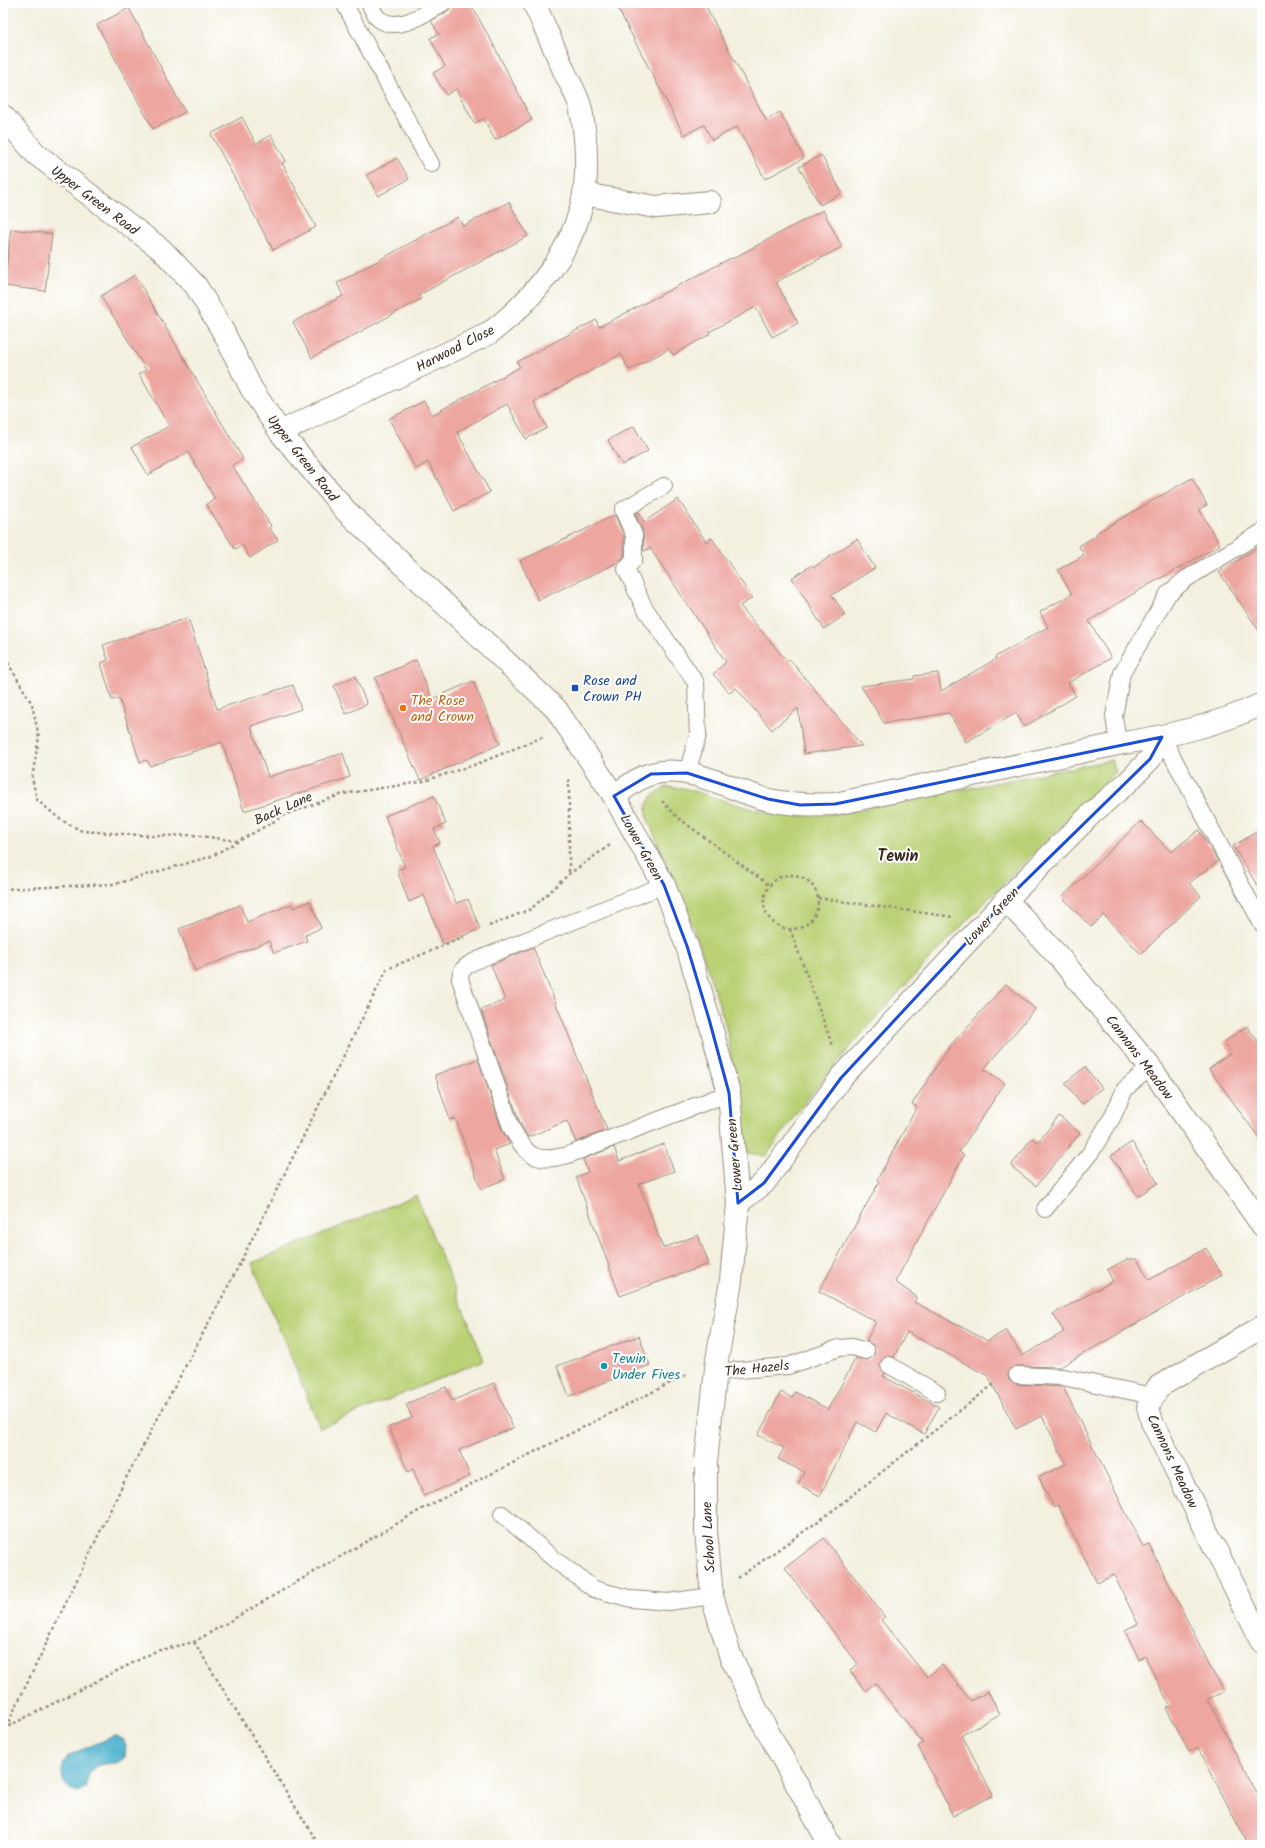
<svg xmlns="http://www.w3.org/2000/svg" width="1265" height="1848" viewBox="0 0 1265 1848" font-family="Kalam,sans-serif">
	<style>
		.green { fill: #bad175; stroke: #7a7e4a }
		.water { fill: #4eb2cd; stroke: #446e76 }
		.building { fill: #eda6a0 }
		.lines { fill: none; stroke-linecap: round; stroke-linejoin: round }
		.service-casing { stroke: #978d7e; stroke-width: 18 }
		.minor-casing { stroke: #978d7e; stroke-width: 24 }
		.path { stroke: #978d7e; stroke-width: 2.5; stroke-dasharray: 3 3; stroke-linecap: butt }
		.service { stroke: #fff; stroke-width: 16 }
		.minor { stroke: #fff; stroke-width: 22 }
		.marked { fill: none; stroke: #1d4ed8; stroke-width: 3; stroke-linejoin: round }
		.transit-dot { fill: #1a4fb4; stroke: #fff; stroke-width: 1.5 }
		.food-dot { fill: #e8710a; stroke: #fff; stroke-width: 1.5 }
		.culture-dot { fill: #0f9aa8; stroke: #fff; stroke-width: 1.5 }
		.labels { text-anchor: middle; stroke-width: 4; stroke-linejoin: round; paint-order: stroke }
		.street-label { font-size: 14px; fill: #3b2a1e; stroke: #fff }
		.transit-label { font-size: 14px; fill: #164399; stroke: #fff; text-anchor: start }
		.food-label { font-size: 14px; fill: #c56008; stroke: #fff; text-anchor: start }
		.culture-label { font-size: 14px; fill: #0d838f; stroke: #fff; text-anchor: start }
		.quarter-label { font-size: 16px; font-weight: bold; fill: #3b2a1e; stroke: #fff }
	</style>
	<rect width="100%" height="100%" fill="#fff"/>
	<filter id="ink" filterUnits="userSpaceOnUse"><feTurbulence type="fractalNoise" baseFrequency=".025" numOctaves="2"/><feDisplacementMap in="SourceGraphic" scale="8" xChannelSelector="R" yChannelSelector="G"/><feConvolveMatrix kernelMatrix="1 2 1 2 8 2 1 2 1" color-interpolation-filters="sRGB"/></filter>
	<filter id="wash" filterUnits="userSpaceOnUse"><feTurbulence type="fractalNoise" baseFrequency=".012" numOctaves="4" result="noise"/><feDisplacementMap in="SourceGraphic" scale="16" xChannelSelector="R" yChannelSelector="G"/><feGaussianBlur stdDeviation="0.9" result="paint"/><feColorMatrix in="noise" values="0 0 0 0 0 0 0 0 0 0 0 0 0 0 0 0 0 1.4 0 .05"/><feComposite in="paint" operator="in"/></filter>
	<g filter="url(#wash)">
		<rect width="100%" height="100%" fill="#f3f0df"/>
		<g class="green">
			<path d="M 1112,760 L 1116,772 C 1016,871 914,969 824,1078 C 803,1103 785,1130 766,1156 L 748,1153 L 726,1026 L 700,946 L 672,875 L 647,818 L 647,804 L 653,795 L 666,787 L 684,788 L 748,808 L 796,817 L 842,813 Z"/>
			<path d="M 416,1195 L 484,1360 L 320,1428 L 252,1263 Z"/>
		</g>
		<path class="water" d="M 114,1736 L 123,1739 L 126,1746 L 125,1757 L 119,1763 C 96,1764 90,1765 85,1788 L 78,1792 C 59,1788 58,1768 69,1755 Z"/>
		<g id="blocks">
			<g class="building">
				<path d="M 452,3 L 470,3 L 492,42 L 532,120 L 495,140 L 484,119 L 474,123 L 456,89 L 446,95 L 433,73 L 445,66 L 430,38 L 439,34 L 431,21 L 448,11 Z"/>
				<path d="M 615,3 L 704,3 L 766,120 L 780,112 L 804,158 L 765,179 L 737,127 L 712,140 L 704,125 L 684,135 Z"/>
				<path d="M 129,8 L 185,112 L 153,129 L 97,25 Z"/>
				<path d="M 242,117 L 256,144 L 271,135 L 286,161 L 282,163 L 316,227 L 273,250 L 211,134 Z"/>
				<path d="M 821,155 L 842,193 L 820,205 L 799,167 Z"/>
				<path d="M 397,158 L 409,179 L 378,196 L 367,175 Z"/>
				<path d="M 509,202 L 528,236 L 419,295 L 421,299 L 312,358 L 293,322 L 343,296 L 337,283 L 458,217 L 463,226 Z"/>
				<path d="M 823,210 L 842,247 L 776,282 L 798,323 L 772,337 L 756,307 L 709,332 L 710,334 L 673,355 L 669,349 L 629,370 L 621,354 L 534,402 L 547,428 L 526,439 L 507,404 L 457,432 L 490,492 L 454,511 L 428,462 L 416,469 L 389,419 L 424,401 L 432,415 L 520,367 L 517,362 L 596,320 L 599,327 L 731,258 L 732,259 Z"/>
				<path d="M 11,229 L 52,234 L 45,291 L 4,286 Z"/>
				<path d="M 135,275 L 243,459 L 232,465 L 271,526 L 269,528 L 278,540 L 250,558 L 242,545 L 235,549 L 206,504 L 215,499 L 188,452 L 148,475 L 132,447 L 169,426 L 139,374 L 146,370 L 101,296 Z"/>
				<path d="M 634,426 L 648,451 L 622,465 L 608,440 Z"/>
				<path d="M 1192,478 L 1207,505 L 1199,509 L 1220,545 L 1136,592 L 1089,621 L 1111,658 L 1068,683 L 1076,696 L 1024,727 L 1016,713 L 966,742 L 949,713 L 884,723 L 861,686 L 914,679 L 914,676 L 938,673 L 941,691 L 996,659 L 995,657 L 1048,627 L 1040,612 L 1072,594 L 1058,570 L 1084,555 L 1079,546 L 1097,535 L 1096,533 Z"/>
				<path d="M 678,499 L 706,542 L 712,538 L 752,598 L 740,606 L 787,661 L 789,659 L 862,746 L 804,754 L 798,708 L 772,730 L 736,688 L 730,693 L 713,674 L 726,662 L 650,548 L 644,551 L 643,531 L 635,514 L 639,512 L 644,522 Z"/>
				<path d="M 615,515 L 624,537 L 624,556 L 619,562 L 538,600 L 520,561 Z"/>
				<path d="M 857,539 L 875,568 L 832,595 L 845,615 L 824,629 L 792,578 L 812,565 L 814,567 Z"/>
				<path d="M 1262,545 L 1262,635 L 1219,572 Z"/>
				<path d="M 188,618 L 217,709 L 293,685 L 301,709 L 251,726 L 268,777 L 343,753 L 350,777 L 244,811 L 222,742 L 150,766 L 147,760 L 140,762 L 119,698 L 112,700 L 101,663 L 108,660 L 103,645 Z"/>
				<path d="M 416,660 L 432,699 L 473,681 L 500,744 L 420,780 L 375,678 Z"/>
				<path d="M 355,676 L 367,704 L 346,714 L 334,686 Z"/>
				<path d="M 434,796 L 446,824 L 434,829 L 440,843 L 433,846 L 456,903 L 468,899 L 480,929 L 443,944 L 424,895 L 409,902 L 397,870 L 405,867 L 385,816 Z"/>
				<path d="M 1141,821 L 1171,852 L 1199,830 L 1218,861 L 1189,883 L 1201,896 L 1141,954 L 1104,915 L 1091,927 L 1062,897 Z"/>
				<path d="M 1262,829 L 1262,893 L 1233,846 Z"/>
				<path d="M 310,901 L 321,928 L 305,935 L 307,941 L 274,953 L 269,941 L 195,971 L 179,929 L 240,905 L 247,922 L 292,904 L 293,908 Z"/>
				<path d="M 533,947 L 607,1130 L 576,1142 L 567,1121 L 528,1137 L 520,1123 L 481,1010 L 505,1000 L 491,965 Z"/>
				<path d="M 1006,984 L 1035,1009 L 984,1069 L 1005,1083 L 959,1152 L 964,1155 L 895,1282 L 917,1297 L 914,1302 L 988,1341 L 1006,1330 L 1022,1356 L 1064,1332 L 1053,1314 L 1113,1281 L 1107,1270 L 1127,1259 L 1137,1259 L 1149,1280 L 1206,1248 L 1222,1275 L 1060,1367 L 1017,1366 L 1009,1370 L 1008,1375 L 1009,1380 L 1016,1384 L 1063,1387 L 1143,1547 L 1149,1544 L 1223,1692 L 1208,1699 L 1262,1805 L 1262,1845 L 1248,1845 L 1198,1747 L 1189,1752 L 1166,1708 L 1170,1706 L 1145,1656 L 1139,1659 L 1125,1631 L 1138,1624 L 1114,1575 L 1097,1583 L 1058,1505 L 1054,1507 L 1048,1496 L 1039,1477 L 1066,1464 L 1042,1416 L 1016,1429 L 988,1376 L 907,1332 L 894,1357 L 884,1357 L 880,1365 L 885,1373 L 883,1376 L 888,1379 L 939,1407 L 924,1434 L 886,1413 L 876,1432 L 857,1422 L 820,1496 L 798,1484 L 804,1472 L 778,1459 L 784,1448 L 758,1435 L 781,1392 L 792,1398 L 795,1392 L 828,1409 L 856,1358 L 868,1360 L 875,1354 L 873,1345 L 866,1341 L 876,1322 L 819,1291 L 879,1182 L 877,1180 L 917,1107 L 912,1104 L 950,1046 Z"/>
				<path d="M 1247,1026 L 1262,1048 L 1262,1142 L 1209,1069 L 1231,1053 L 1224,1042 Z"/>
				<path d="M 478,1059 L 502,1130 L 510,1144 L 494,1150 L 505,1179 L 481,1189 L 455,1118 L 450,1120 L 435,1075 Z"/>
				<path d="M 1085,1067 L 1102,1088 L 1082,1104 L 1065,1083 Z"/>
				<path d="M 1059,1116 L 1080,1133 L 1036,1186 L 1011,1166 L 1032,1138 L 1038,1142 Z"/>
				<path d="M 1132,1142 L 1158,1183 L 1138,1196 L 1111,1156 Z"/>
				<path d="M 664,1144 L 674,1171 L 639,1184 L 663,1248 L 698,1235 L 709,1264 L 620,1296 L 576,1177 L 588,1172 L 583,1159 L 614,1147 L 619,1161 Z"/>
				<path d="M 639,1336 L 650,1365 L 569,1396 L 557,1366 Z"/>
				<path d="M 494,1383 L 513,1428 L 459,1450 L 470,1476 L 424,1496 L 413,1469 L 408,1472 L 389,1427 L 412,1418 L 406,1404 L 446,1387 L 452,1401 Z"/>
				<path d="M 824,1538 L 885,1617 L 881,1620 L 927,1677 L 942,1665 L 971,1701 L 988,1692 L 1000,1714 L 962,1735 L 993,1795 L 953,1816 L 918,1746 L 923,1743 L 875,1683 L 865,1691 L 850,1671 L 858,1664 L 785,1568 Z"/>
			</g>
		</g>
	</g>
	<g filter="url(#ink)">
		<use href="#blocks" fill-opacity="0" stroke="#978d7e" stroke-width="1"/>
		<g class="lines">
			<g class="service-casing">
				<g id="service">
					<path d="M 344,3 L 431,164"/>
					<path d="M 369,3 C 372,8 375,16 379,19 C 399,34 426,12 443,3"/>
					<path d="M 664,486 L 623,510 L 634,535 L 634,559 L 626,569 L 644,607 L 696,683 L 698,735 L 687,773"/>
					<path d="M 1162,737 L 1262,924"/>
					<path d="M 1118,744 L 1114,716 L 1122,673 L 1168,594 L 1186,579 L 1262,532"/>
					<path d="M 664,885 L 489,955 C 477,961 460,964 460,979 L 511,1127 C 527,1156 534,1164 568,1155 L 729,1093"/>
					<path d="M 1045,1209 L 1091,1152 L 1113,1116 L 1125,1089 L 1150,1067"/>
					<path d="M 889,1365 L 937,1393"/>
					<path d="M 716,1372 L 788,1366 L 839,1348 L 852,1347 L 866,1351"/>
					<path d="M 1017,1375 L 1063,1377 L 1152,1396"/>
					<path d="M 502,1514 L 555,1560 L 594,1589 L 632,1599 L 668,1602 L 712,1596"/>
				</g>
			</g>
			<g class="minor-casing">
				<g id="minor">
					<path d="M 3,116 L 36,154 L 162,250 L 196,286 L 224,333 L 251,388 L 280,432 L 346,511 L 556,709 L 614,796 L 664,885 L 687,946 L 709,1019 L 729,1093 L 738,1203 L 731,1281 L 717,1360 L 706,1461 L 706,1531 L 712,1596 L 730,1655 L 761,1719 L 830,1845"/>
					<path d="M 584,194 L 656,207 L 710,202"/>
					<path d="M 280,432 L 488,334 C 532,302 575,249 584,194 C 588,169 586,130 580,106 C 577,95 570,83 565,73 C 555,49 544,26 534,3"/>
					<path d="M 614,796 C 626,788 637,778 651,774 C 691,763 731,791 769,800 C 791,805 812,805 835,804 L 1118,744 C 1168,736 1216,726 1262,704"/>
					<path d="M 1006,900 L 1059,957 L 1150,1067 L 1262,1225"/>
					<path d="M 738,1203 L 764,1183 L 841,1078 L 1006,900 L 1091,814 L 1128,782 L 1150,759 L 1162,737"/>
					<path d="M 1262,1327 L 1158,1387 L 1148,1407 L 1152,1422 L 1262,1642"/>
				</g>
			</g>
			<g class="path">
				<path d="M 3,659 L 8,663 L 32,704 L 39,737 L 32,778 L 37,800 L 61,820 L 82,831 L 154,836 L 193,835 L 237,841"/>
				<path d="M 569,779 L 569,874"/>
				<path d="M 662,801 L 677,817 L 770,886"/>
				<circle cx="791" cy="902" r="27"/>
				<path d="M 3,889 L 115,884 L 212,856 L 287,814 L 343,794 L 421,782 L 477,764 L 543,737"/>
				<path d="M 818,898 L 953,917"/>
				<path d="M 489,926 L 531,909 L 569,874 L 610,845"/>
				<path d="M 790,929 L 833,1047"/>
				<path d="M 738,1578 L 827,1515 L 994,1384"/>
				<path d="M 194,1642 L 319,1845"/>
				<path d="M 6,1727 L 126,1478 L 235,1273 L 387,969 L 464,937"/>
				<path d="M 3,1729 L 156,1651 L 194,1642 L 422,1509 L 688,1374"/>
			</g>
			<use href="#service" class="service"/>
			<use href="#minor" class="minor"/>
		</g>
	</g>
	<path class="marked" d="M 1162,737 L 1150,759 L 1006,900 L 841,1078 L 764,1183 L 738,1203 L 729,1093 L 709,1019 L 687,946 L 664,885 L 614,796 L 651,774 L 687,773 L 768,799 L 800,805 L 835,804 Z"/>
	<rect class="transit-dot" x="571" y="684" width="8" height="8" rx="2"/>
	<circle class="food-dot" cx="403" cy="708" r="4"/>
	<circle class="culture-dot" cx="604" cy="1366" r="4"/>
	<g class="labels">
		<g class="street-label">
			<text transform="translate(95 200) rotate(37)" y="5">Upper Green Road</text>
			<text transform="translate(455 348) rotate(-27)" y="5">Harwood Close</text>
			<text transform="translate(303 458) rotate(52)" y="5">Upper Green Road</text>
			<text transform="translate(283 808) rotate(-24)" y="5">Back Lane</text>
			<text transform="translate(642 847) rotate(61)" y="5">Lower Green</text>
			<text transform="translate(991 916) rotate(-47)" y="5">Lower Green</text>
			<text transform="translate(1140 1057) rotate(53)" y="5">Cannons Meadow</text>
			<text transform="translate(734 1155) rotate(-95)" y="5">Lower Green</text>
			<text transform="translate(757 1368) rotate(-6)" y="5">The Hazels</text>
			<text transform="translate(1173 1461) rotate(65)" y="5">Cannons Meadow</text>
			<text transform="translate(708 1537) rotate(-93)" y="5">School Lane</text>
		</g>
		<g class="transit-label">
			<text x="583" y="685">Rose and<tspan x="583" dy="16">Crown PH</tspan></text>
		</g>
		<g class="food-label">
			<text x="411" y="705">The Rose<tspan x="411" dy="16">and Crown</tspan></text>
		</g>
		<g class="culture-label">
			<text x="612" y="1363">Tewin<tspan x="612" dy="16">Under Fives</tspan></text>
		</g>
		<g class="quarter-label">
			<text x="898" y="861">Tewin</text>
		</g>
	</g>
	<rect width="1265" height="1848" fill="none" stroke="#fff" stroke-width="16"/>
</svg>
